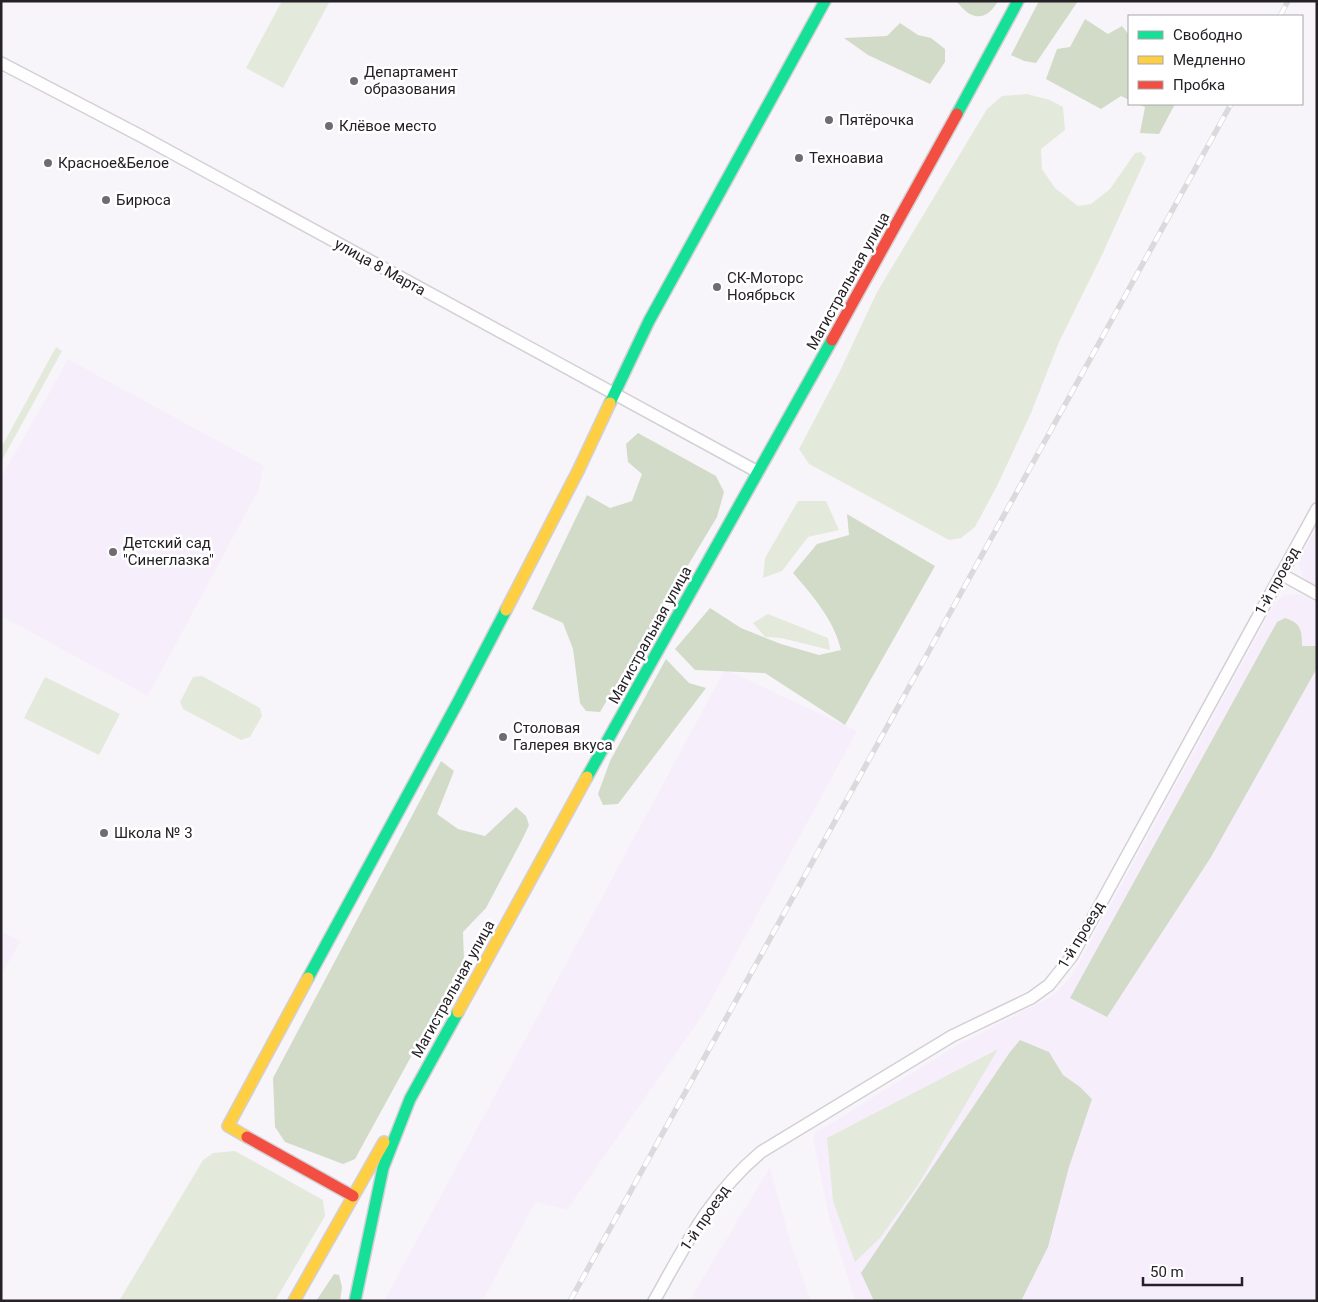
<svg xmlns="http://www.w3.org/2000/svg" width="1318" height="1302" viewBox="0 0 1318 1302" font-family="Roboto,sans-serif">
	<style>
		.built { fill: #f7eefc }
		.green { fill: #e3eadb }
		.forest { fill: #d2dbc7 }
		.lines { fill: none; stroke-linecap: round; stroke-linejoin: round }
		.street-casing { stroke: #d3d0d5; stroke-width: 14 }
		.fast-casing { stroke: #d3d0d5; stroke-width: 14 }
		.slow-casing { stroke: #d3d0d5; stroke-width: 14 }
		.jam-casing { stroke: #d3d0d5; stroke-width: 14 }
		.street { stroke: #fefefe; stroke-width: 11 }
		.fast { stroke: #16e098; stroke-width: 11 }
		.slow { stroke: #ffcf43; stroke-width: 11 }
		.jam { stroke: #f24e42; stroke-width: 11 }
		.rail-casing { stroke: #dad9db; stroke-width: 5.5 }
		.rail { stroke: #fff; stroke-width: 4; stroke-dasharray: 11; stroke-linecap: butt }
		.poi-dot { fill: #6f6b71; stroke: #fff; stroke-width: 2 }
		.labels { text-anchor: middle; stroke-width: 5; stroke-linejoin: round; paint-order: stroke }
		.poi-label { font-size: 15px; fill: #252127; stroke: #fff; text-anchor: start }
		.street-label { font-size: 15px; fill: #252127; stroke: #fff }
	</style>
	<rect width="100%" height="100%" fill="#f8f5fa"/>
	<g class="built">
		<path d="M 68,359 L 264,466 L 259,489 L 148,696 L 1,616 L 1,478 Z"/>
		<path d="M 1317,526 L 1317,587 L 1309,583 L 1303,576 L 1299,566 L 1301,556 Z"/>
		<path d="M 1296,594 L 1303,595 L 1317,602 L 1317,1301 L 855,1301 L 830,1221 L 813,1139 L 815,1133 L 959,1044 L 1052,996 L 1071,977 L 1275,603 L 1284,595 Z"/>
		<path d="M 725,669 L 857,731 L 704,1013 L 567,1210 L 535,1202 L 483,1301 L 384,1301 Z"/>
		<path d="M 1,931 L 21,941 L 1,975 Z"/>
		<path d="M 770,1167 L 790,1241 L 811,1301 L 689,1301 Z"/>
	</g>
	<g class="green">
		<path d="M 282,1 L 330,1 L 283,88 L 246,68 Z"/>
		<path d="M 1027,94 L 1050,100 L 1063,107 L 1065,130 L 1041,149 L 1042,169 L 1055,188 L 1078,206 L 1091,204 L 1110,189 L 1135,153 L 1141,152 L 1146,158 L 1101,257 L 1059,342 L 1031,413 L 997,486 L 975,527 L 961,538 L 949,540 L 809,464 L 799,449 L 840,371 L 877,292 L 987,109 L 1002,96 Z"/>
		<path d="M 56,347 L 62,351 L 1,462 L 1,448 Z"/>
		<path d="M 798,501 L 826,501 L 839,530 L 808,537 L 782,571 L 763,578 L 765,558 Z"/>
		<path d="M 768,614 L 828,638 L 830,650 L 781,638 L 765,637 L 753,623 Z"/>
		<path d="M 202,676 L 260,708 L 262,716 L 250,737 L 241,740 L 183,709 L 180,702 L 193,677 Z"/>
		<path d="M 45,677 L 120,714 L 99,755 L 24,718 Z"/>
		<path d="M 998,1049 L 918,1185 L 880,1238 L 855,1262 L 833,1201 L 827,1138 Z"/>
		<path d="M 235,1151 L 323,1200 L 325,1216 L 275,1301 L 119,1301 L 203,1160 L 213,1153 Z"/>
	</g>
	<g class="forest">
		<path d="M 956,1 L 998,1 C 993,10 984,20 972,15 C 966,13 960,5 956,1 Z"/>
		<path d="M 1039,1 L 1078,1 L 1036,63 L 1024,61 L 1011,55 Z"/>
		<path d="M 1085,19 L 1108,34 L 1122,26 L 1129,35 L 1129,100 L 1121,96 L 1101,109 L 1046,79 L 1057,49 L 1070,47 Z"/>
		<path d="M 900,23 L 918,35 L 931,38 L 945,49 L 945,62 L 930,84 L 868,55 L 844,38 L 887,36 Z"/>
		<path d="M 1137,104 L 1175,104 L 1159,134 L 1140,133 L 1145,107 Z"/>
		<path d="M 638,433 L 716,476 L 724,492 L 717,517 L 600,712 L 586,711 L 580,703 L 573,649 L 563,623 L 532,609 L 587,495 L 610,508 L 632,501 L 642,474 L 628,462 L 626,444 Z"/>
		<path d="M 847,514 L 935,566 L 845,725 L 765,673 L 695,670 L 675,649 L 710,608 L 741,628 L 781,644 L 819,655 L 841,650 C 834,620 813,596 793,573 L 817,544 L 849,535 Z"/>
		<path d="M 1285,618 C 1301,623 1302,630 1302,646 L 1317,646 L 1317,668 L 1211,857 L 1107,1017 L 1070,998 L 1277,622 Z"/>
		<path d="M 666,659 L 689,683 L 706,688 L 618,804 L 603,805 L 598,794 L 610,761 Z"/>
		<path d="M 441,761 L 454,771 L 437,814 L 458,829 L 485,836 L 516,807 L 526,816 L 529,825 L 523,838 L 486,908 L 463,932 L 464,960 L 355,1159 L 343,1164 L 285,1142 L 275,1127 L 273,1078 Z"/>
		<path d="M 1020,1040 L 1049,1052 L 1063,1075 L 1080,1087 L 1092,1099 L 1069,1167 L 1048,1247 L 1021,1301 L 874,1301 L 861,1273 L 1010,1052 Z"/>
		<path d="M 334,1274 L 339,1275 L 342,1287 L 340,1301 L 316,1301 Z"/>
	</g>
	<g class="lines">
		<g class="street-casing">
			<g id="street">
				<path d="M 1,63 L 141,136 L 758,472"/>
				<path d="M 1281,574 L 1317,594"/>
				<path d="M 654,1301 C 686,1244 710,1195 761,1152 L 952,1036 L 1031,998 L 1049,985 L 1072,956 L 1317,509"/>
			</g>
		</g>
		<g class="fast-casing">
			<g id="fast">
				<path d="M 957,114 L 1018,1"/>
				<path d="M 610,403 L 649,321 L 825,1"/>
				<path d="M 587,777 L 832,340"/>
				<path d="M 308,978 L 458,702 L 506,610"/>
				<path d="M 355,1301 L 383,1168 L 410,1099 L 458,1012"/>
			</g>
		</g>
		<g class="slow-casing">
			<g id="slow">
				<path d="M 506,610 L 578,471 L 610,403"/>
				<path d="M 458,1012 L 587,777"/>
				<path d="M 247,1137 L 228,1126 L 308,978"/>
				<path d="M 294,1301 L 384,1142"/>
			</g>
		</g>
		<g class="jam-casing">
			<g id="jam">
				<path d="M 832,340 L 957,114"/>
				<path d="M 247,1137 L 353,1196"/>
			</g>
		</g>
		<use href="#street" class="street"/>
		<use href="#fast" class="fast"/>
		<use href="#slow" class="slow"/>
		<use href="#jam" class="jam"/>
		<g class="rail-casing">
			<g id="rail">
				<path d="M 1280,16 L 1288,1"/>
				<path d="M 570,1301 L 1231,104"/>
			</g>
		</g>
		<use href="#rail" class="rail"/>
	</g>
	<g class="poi-dot">
		<circle cx="354" cy="81" r="5"/>
		<circle cx="829" cy="120" r="5"/>
		<circle cx="329" cy="126" r="5"/>
		<circle cx="799" cy="158" r="5"/>
		<circle cx="48" cy="163" r="5"/>
		<circle cx="106" cy="200" r="5"/>
		<circle cx="717" cy="287" r="5"/>
		<circle cx="113" cy="552" r="5"/>
		<circle cx="503" cy="737" r="5"/>
		<circle cx="104" cy="833" r="5"/>
	</g>
	<g class="labels">
		<g class="poi-label">
			<text x="364" y="77">Департамент<tspan x="364" dy="17">образования</tspan></text>
			<text x="839" y="125">Пятёрочка</text>
			<text x="339" y="131">Клёвое место</text>
			<text x="809" y="163">Техноавиа</text>
			<text x="58" y="168">Красное&amp;Белое</text>
			<text x="116" y="205">Бирюса</text>
			<text x="727" y="283">СК-Моторс<tspan x="727" dy="17">Ноябрьск</tspan></text>
			<text x="123" y="548">Детский сад<tspan x="123" dy="17">"Синеглазка"</tspan></text>
			<text x="513" y="733">Столовая<tspan x="513" dy="17">Галерея вкуса</tspan></text>
			<text x="114" y="838">Школа № 3</text>
		</g>
		<g class="street-label">
			<text transform="translate(380 267) rotate(29)" y="5">улица 8 Марта</text>
			<text transform="translate(848 281) rotate(-61)" y="5">Магистральная улица</text>
			<text transform="translate(1277 581) rotate(-61)" y="5">1-й проезд</text>
			<text transform="translate(650 635) rotate(-61)" y="5">Магистральная улица</text>
			<text transform="translate(1081 935) rotate(-59)" y="5">1-й проезд</text>
			<text transform="translate(453 989) rotate(-61)" y="5">Магистральная улица</text>
			<text transform="translate(705 1218) rotate(-56)" y="5">1-й проезд</text>
		</g>
	</g>
	<rect width="1318" height="1302" fill="none" stroke="#252127" stroke-width="5"/>
	<rect x="1128" y="15" width="175" height="90" fill="#ffffff" stroke="#a8a6a9"/>
	<rect x="1138" y="31" width="25" height="8" fill="#16e098" stroke="#a8a6a9"/>
	<text x="1173" y="40" font-size="15" fill="#252127">Свободно</text>
	<rect x="1138" y="56" width="25" height="8" fill="#ffcf43" stroke="#a8a6a9"/>
	<text x="1173" y="65" font-size="15" fill="#252127">Медленно</text>
	<rect x="1138" y="81" width="25" height="8" fill="#f24e42" stroke="#a8a6a9"/>
	<text x="1173" y="90" font-size="15" fill="#252127">Пробка</text>
	<path d="M1143 1277v8h99v-8" fill="none" stroke="#252127" stroke-width="2.5"/>
	<text x="1150" y="1277" font-size="15" fill="#252127" stroke="#ffffff" stroke-width="4" paint-order="stroke">50 m</text>
</svg>
